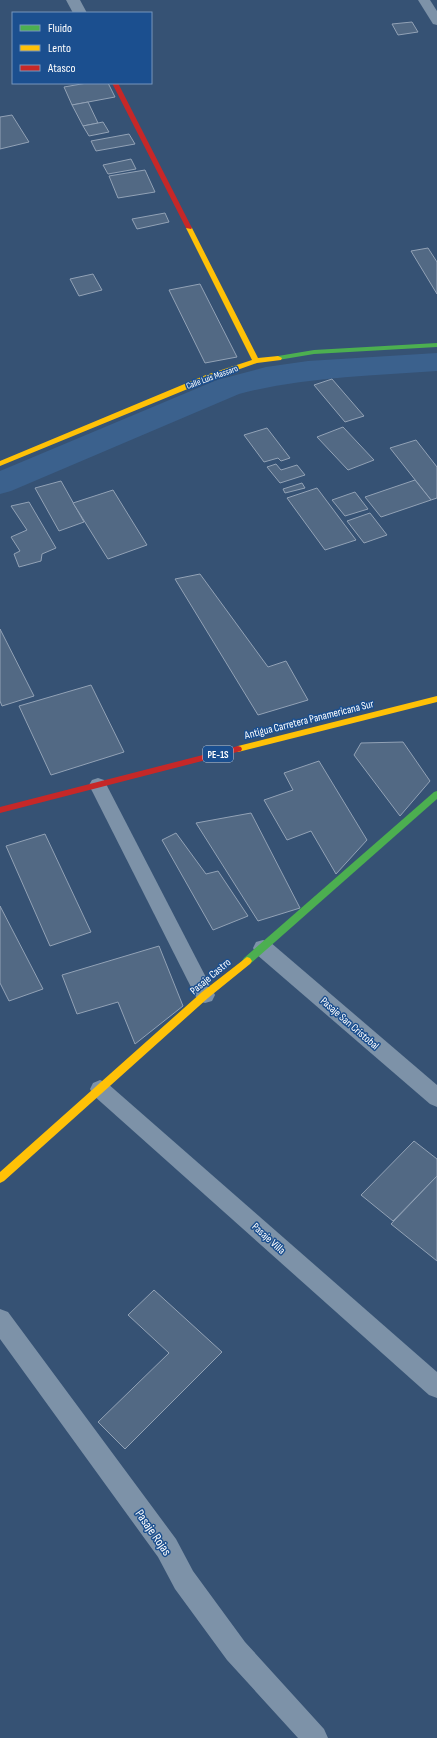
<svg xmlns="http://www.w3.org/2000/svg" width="437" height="1738" viewBox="0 0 437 1738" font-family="'Sofia Sans Condensed',sans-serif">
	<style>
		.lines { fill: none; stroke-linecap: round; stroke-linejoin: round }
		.canal { fill: #3b618d; fill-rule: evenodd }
		.building { fill: #526984; stroke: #92a2b6 }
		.lane { fill: #7d92a8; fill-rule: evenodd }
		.street { fill: #7d92a8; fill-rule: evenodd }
		.fast { fill: #4caf50; fill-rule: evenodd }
		.slow { fill: #ffc107; fill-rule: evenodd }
		.jam { fill: #c62828; fill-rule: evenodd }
		.labels { text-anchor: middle; stroke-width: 3; stroke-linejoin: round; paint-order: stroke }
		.far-street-label { font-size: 9px; fill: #fff; stroke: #1b4f8f }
		.shield { fill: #1b4f8f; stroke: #bbcadd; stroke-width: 1 }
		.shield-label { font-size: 10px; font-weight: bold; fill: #fff }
		.street-label { font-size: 11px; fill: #fff; stroke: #1b4f8f }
		.near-street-label { font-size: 13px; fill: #fff; stroke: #1b4f8f }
	</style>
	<rect width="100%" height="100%" fill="#365274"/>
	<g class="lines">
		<path class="canal" d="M 437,353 L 437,371 C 371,376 303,377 239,394 L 11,491 L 0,494 L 0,471 L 217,380 L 266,367 L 308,361 Z"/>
	</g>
	<g class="building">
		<path d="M 412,22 L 418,32 L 398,35 L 392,24 Z"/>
		<path d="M 87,83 L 108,83 L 115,97 L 72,105 L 64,87 Z"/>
		<path d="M 88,102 L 98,123 L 83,126 L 72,105 Z"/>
		<path d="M 12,115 L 29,142 L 0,149 L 0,117 Z"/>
		<path d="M 103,122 L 109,132 L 89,136 L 83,126 Z"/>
		<path d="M 129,134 L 135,144 L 96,151 L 91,141 Z"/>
		<path d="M 131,159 L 136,169 L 108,174 L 103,165 Z"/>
		<path d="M 145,170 L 155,192 L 118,198 L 109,176 Z"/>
		<path d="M 165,213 L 169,222 L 137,229 L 132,219 Z"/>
		<path d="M 428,248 L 437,262 L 437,294 L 411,251 Z"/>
		<path d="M 93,274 L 102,290 L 79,296 L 70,279 Z"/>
		<path d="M 200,284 L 237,357 L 205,363 L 169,290 Z"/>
		<path d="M 332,379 L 364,416 L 345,422 L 314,385 Z"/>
		<path d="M 343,427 L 374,460 L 348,470 L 317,437 Z"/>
		<path d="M 267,428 L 290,458 L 281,461 L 278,458 L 264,462 L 244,435 Z"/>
		<path d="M 416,440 L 437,467 L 437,498 L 431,500 L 390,448 Z"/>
		<path d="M 276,464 L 281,470 L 297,465 L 305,475 L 280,483 L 267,467 Z"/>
		<path d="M 415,480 L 431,500 L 381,517 L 365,497 Z"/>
		<path d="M 61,481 L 84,522 L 59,531 L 35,488 Z"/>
		<path d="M 302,483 L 305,488 L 285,493 L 283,489 Z"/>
		<path d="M 317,488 L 356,540 L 325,550 L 287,498 Z"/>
		<path d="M 113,490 L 147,545 L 108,559 L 73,503 Z"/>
		<path d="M 355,492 L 368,509 L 345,516 L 332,500 Z"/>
		<path d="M 29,502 L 56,548 L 42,554 L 41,561 L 19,567 L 14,554 L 20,551 L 11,537 L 27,530 L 11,506 Z"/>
		<path d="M 370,513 L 387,535 L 364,543 L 347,521 Z"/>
		<path d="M 200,574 L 268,667 L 286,661 L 308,700 L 258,715 L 175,579 Z"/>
		<path d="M 0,629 L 34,696 L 2,706 L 0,701 Z"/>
		<path d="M 91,685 L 124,752 L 51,775 L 19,706 Z"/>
		<path d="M 403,742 L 430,781 L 400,816 L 354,755 L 361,743 Z"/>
		<path d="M 319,761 L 367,840 L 336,874 L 311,831 L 287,840 L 264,800 L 293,790 L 284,773 Z"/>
		<path d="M 251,813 L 300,908 L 258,921 L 196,823 Z"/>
		<path d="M 176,833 L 206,874 L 218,871 L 248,916 L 213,930 L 162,840 Z"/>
		<path d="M 45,834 L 91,932 L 50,946 L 6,846 Z"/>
		<path d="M 0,906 L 43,989 L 9,1001 L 0,983 Z"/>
		<path d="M 159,946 L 183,1006 L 135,1044 L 118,1002 L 77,1014 L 62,975 Z"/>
		<path d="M 414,1141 L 437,1159 L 437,1176 L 393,1221 L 361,1195 Z"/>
		<path d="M 437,1176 L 437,1261 L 391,1224 Z"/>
		<path d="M 154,1290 L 222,1352 L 125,1449 L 98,1422 L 169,1353 L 128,1315 Z"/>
	</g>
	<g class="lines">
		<g class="lane">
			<path d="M 418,0 L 430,0 L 437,11 L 437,25 L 433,24 Z"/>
			<path d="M 98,778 L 104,780 L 212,989 L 215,995 L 212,1001 L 205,1003 L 198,1001 L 89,785 L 92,780 Z"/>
			<path d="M 263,940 L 270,942 L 437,1085 L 437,1107 L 430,1104 L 256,954 L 253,948 L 256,942 Z"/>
			<path d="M 100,1080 L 107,1083 L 437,1372 L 437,1398 L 429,1395 L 93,1095 L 90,1089 L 93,1083 Z"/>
			<path d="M 0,1309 L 8,1312 L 176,1539 L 193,1571 L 245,1642 L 324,1729 L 328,1738 L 298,1738 L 227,1660 L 175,1589 L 158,1557 L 0,1339 Z"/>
		</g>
		<path class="street" d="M 66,0 L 80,0 L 87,13 L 73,13 Z"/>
		<g class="fast">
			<path d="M 437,343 L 437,347 L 314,354 L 278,360 L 274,358 L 278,356 L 314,350 Z"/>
			<path d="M 437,791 L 437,799 L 250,964 L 247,965 L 244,964 L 242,961 L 244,958 L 434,792 Z"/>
		</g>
		<g class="slow">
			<path d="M 189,226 L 192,228 L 258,358 L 278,356 L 282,358 L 281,360 L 257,363 L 212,379 L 0,466 L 0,461 L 206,375 L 252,360 L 186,228 Z"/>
			<path d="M 437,696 L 437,702 L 238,752 L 234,749 L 238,746 Z"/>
			<path d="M 247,957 L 250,958 L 252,961 L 250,964 L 208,998 L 4,1181 L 0,1183 L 0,1172 L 202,992 Z"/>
		</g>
		<g class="jam">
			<path d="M 112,83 L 118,83 L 192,228 L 191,229 L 186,228 Z"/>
			<path d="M 238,746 L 241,747 L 242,749 L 241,751 L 0,813 L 0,807 Z"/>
		</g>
	</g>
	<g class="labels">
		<g class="far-street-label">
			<text transform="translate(212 377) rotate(-20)" y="3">Calle Luis Massaro</text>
		</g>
		<rect class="shield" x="203" y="746" width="30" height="16" rx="3"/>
		<g class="shield-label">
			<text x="218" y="758">PE-1S</text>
		</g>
		<g class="street-label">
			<text transform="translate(309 719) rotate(-14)" y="4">Antigua Carretera Panamericana Sur</text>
			<text transform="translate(210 976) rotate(-40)" y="4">Pasaje Castro</text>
			<text transform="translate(350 1023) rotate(41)" y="4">Pasaje San Cristobal</text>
			<text transform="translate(269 1238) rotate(42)" y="4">Pasaje Villa</text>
		</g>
		<g class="near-street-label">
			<text transform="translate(154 1532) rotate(55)" y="5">Pasaje Rojas</text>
		</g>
	</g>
	<rect x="12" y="12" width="140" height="72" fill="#1b4f8f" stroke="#7695bc"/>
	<rect x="20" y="25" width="20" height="6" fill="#4caf50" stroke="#7695bc"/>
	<text x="48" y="32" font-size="12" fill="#ffffff">Fluido</text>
	<rect x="20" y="45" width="20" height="6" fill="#ffc107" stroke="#7695bc"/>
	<text x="48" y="52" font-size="12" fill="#ffffff">Lento</text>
	<rect x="20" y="65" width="20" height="6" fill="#c62828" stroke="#7695bc"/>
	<text x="48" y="72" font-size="12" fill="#ffffff">Atasco</text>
</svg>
